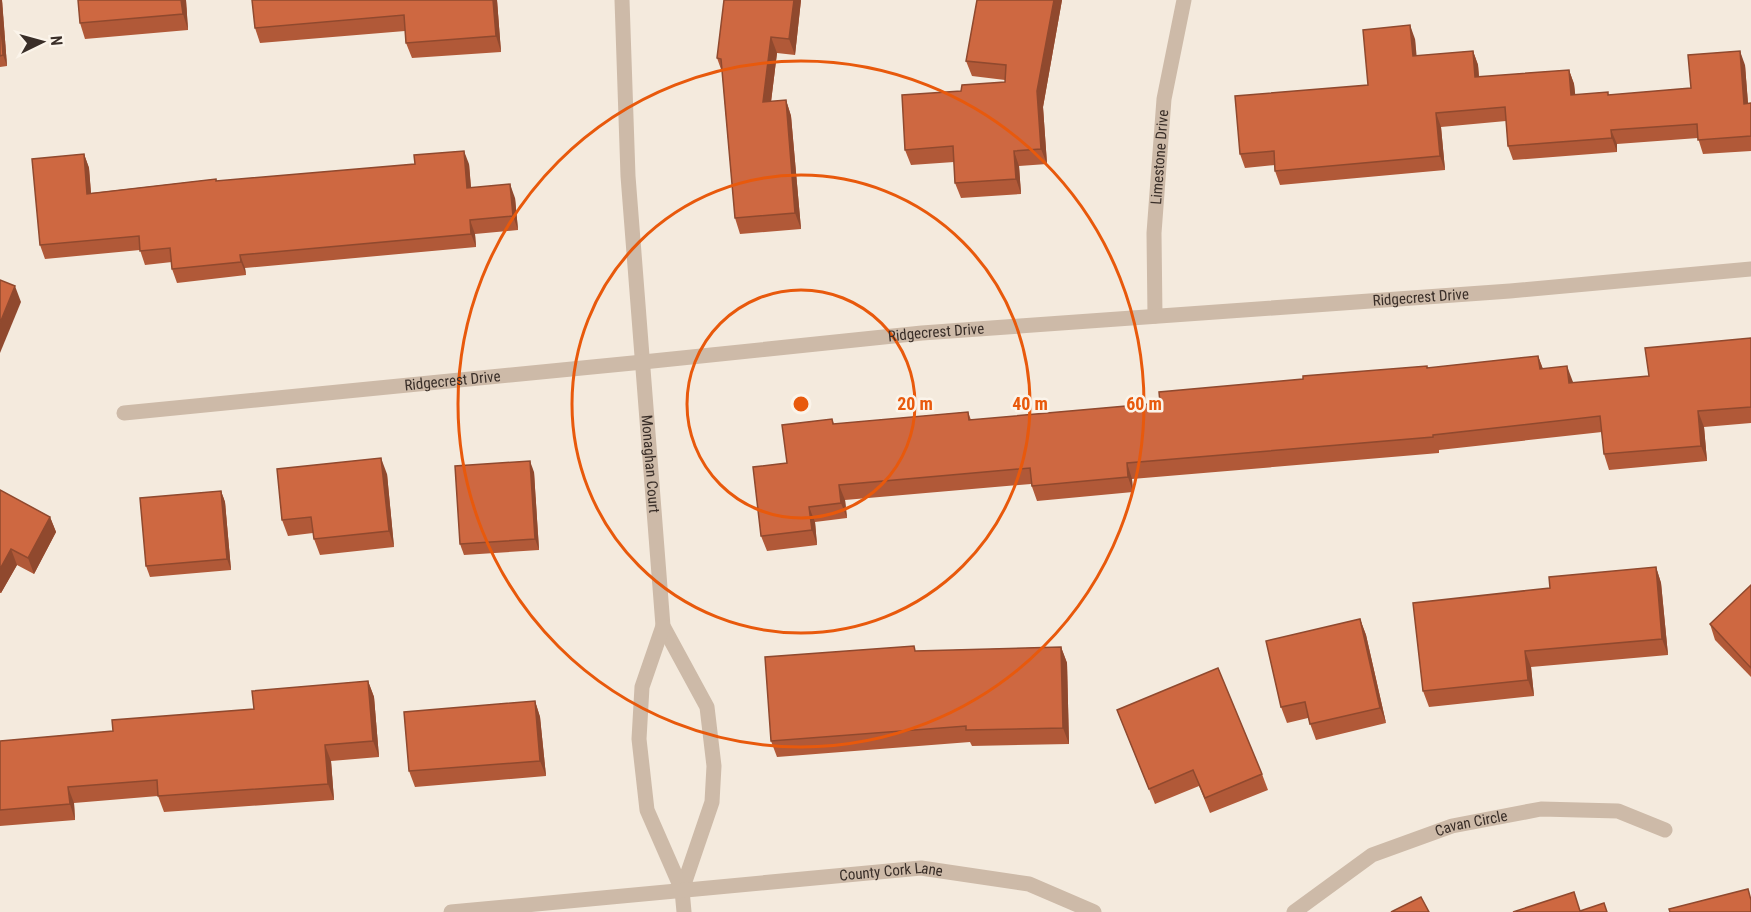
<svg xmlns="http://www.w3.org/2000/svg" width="1751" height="912" viewBox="0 0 1751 912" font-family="'Roboto Condensed',sans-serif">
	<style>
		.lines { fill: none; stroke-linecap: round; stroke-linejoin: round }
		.minor { stroke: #cdbaa8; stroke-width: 15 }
		.wall { fill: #b15938 }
		.shaded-wall { fill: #90492e }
		.building { fill: #ce6841; stroke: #90492e; stroke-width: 1.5 }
		.ring { fill: none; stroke: #e8590c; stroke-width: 3 }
		.labels { text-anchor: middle; stroke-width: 5; stroke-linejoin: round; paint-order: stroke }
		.street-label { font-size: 15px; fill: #392e28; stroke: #fbf4ea }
		.centre { fill: #e8590c; stroke: #fbf4ea; stroke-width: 3 }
		.ring-label { font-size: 18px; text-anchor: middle; font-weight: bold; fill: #e8590c; stroke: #fbf4ea; stroke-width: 5; stroke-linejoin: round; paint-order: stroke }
	</style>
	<rect width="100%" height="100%" fill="#f4eadd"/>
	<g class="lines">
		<g class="minor">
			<path id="s1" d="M 622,0 L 628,176 L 663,626 L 707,707 L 714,766 L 712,802 L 682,890 L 684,912"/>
			<path id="s2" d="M 1155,316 L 1154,233 L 1164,99 L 1184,0"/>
			<path id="s3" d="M 124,413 L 643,362 L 922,333 L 1510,291 L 1751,269"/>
			<path d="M 663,626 L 642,687 L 639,739 L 647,810 L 682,890"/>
			<path id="s4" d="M 451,912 L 921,868 L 1029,884 L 1094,912"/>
			<path id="s5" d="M 1294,912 L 1372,855 L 1452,826 L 1541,809 L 1618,811 L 1665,830"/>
		</g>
	</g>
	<g class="wall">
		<path d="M 0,0 L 2,0 L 7,66 L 0,67 Z"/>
		<path d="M 78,0 L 186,0 L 188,30 L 85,39 L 80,23 Z"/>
		<path d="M 497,0 L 501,52 L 412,58 L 406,43 L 405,31 L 260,43 L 255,28 Z"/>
		<path d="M 801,0 L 795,55 L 777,53 L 771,102 L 786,100 L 791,116 L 801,229 L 740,234 L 735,218 L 722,72 L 717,58 Z"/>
		<path d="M 977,0 L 1062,0 L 1043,107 L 1047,164 L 1019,166 L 1021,194 L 961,198 L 955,183 L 954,162 L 911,165 L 905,150 L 961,91 L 1005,82 L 1005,80 L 972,76 L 966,61 Z"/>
		<path d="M 1415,39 L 1416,56 L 1473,51 L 1478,65 L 1479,77 L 1569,70 L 1574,84 L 1575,95 L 1609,95 L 1691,88 L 1745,65 L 1748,103 L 1751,103 L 1751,151 L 1703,154 L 1698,138 L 1617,144 L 1617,152 L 1513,160 L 1508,146 L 1506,121 L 1441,127 L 1445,170 L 1280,185 L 1275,171 L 1275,165 L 1245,168 L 1240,154 L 1368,85 Z"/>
		<path d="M 84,154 L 89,168 L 91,193 L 216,179 L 217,181 L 469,164 L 471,187 L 515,198 L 518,230 L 475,234 L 476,247 L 245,268 L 246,275 L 177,283 L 172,269 L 172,262 L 145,265 L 140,250 L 45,259 L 40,245 Z"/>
		<path d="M 1751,338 L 1751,423 L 1704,427 L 1707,461 L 1609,470 L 1604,454 L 1602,432 L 1439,450 L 1439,453 L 1132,479 L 1133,492 L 1037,501 L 1031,484 L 845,500 L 847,518 L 815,522 L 817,545 L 767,551 L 761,536 L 832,419 L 834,424 L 968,412 L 971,420 L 1160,403 L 1303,379 L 1427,366 L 1428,368 L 1538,356 L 1543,369 L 1573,382 L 1573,383 L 1649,376 Z"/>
		<path d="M 534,472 L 539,550 L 464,555 L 460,544 Z"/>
		<path d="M 387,474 L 394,547 L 320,555 L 314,539 L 313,533 L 288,536 L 282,520 Z"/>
		<path d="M 0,490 L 50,517 L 56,532 L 34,574 L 17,565 L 1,593 L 0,593 Z"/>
		<path d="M 221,491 L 225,502 L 231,570 L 150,577 L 146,566 Z"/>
		<path d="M 1656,567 L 1661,583 L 1668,655 L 1531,667 L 1534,696 L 1429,707 L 1423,691 L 1550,588 Z"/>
		<path d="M 1751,585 L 1751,677 L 1715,640 L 1710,624 Z"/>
		<path d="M 1360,619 L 1366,635 L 1386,723 L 1316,740 L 1308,718 L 1287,723 L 1281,707 Z"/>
		<path d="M 1061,647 L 1067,663 L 1069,744 L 972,746 L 970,742 L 777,757 L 771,741 L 916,651 Z"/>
		<path d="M 368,681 L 374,697 L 379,757 L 331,761 L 334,800 L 164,812 L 158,796 L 74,803 L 75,820 L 0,826 L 0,741 L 113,731 L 254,709 Z"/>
		<path d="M 535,701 L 540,717 L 546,776 L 415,787 L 409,771 Z"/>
		<path d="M 1117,710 L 1262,774 L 1268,790 L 1210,813 L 1199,786 L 1155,804 Z"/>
	</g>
	<g class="shaded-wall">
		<path d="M 0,0 L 2,0 L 7,66 L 3,55 L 0,13 Z"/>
		<path d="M 181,0 L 186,0 L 188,30 L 183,14 Z"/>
		<path d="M 493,0 L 497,0 L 501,52 L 496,36 Z"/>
		<path d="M 794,0 L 801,0 L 795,55 L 789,39 Z"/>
		<path d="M 1054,0 L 1062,0 L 1043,107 L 1047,164 L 1041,149 L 1037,91 Z"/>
		<path d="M 1410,25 L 1415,39 L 1418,70 L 1413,56 Z"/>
		<path d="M 771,37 L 777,53 L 769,118 L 763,102 Z"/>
		<path d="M 1473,51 L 1478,65 L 1480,91 L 1475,77 Z"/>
		<path d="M 1740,51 L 1745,65 L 1749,117 L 1744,104 Z"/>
		<path d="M 1569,70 L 1574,84 L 1577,109 L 1571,95 Z"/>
		<path d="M 786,100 L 791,116 L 801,229 L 795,213 Z"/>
		<path d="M 1436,113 L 1441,127 L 1445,170 L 1440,156 Z"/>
		<path d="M 1611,130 L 1617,144 L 1617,152 L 1612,138 Z"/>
		<path d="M 464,151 L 469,164 L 472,201 L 467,188 Z"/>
		<path d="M 1014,151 L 1019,166 L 1021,194 L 1016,179 Z"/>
		<path d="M 84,154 L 89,168 L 92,207 L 87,194 Z"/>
		<path d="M 510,184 L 515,198 L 518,230 L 513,216 Z"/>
		<path d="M 470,220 L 475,234 L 476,247 L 471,234 Z"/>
		<path d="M 240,255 L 245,268 L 246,275 L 241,262 Z"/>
		<path d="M 15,286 L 21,302 L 0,353 L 0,323 Z"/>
		<path d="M 1538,356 L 1544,372 L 1540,369 Z"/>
		<path d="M 1567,366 L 1573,382 L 1575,399 L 1569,383 Z"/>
		<path d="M 1698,411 L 1704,427 L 1707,461 L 1701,446 Z"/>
		<path d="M 381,458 L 387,474 L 394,547 L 389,531 Z"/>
		<path d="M 530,461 L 534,472 L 539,550 L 535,539 Z"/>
		<path d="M 1127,463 L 1132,479 L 1133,492 L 1128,477 Z"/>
		<path d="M 839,485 L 845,500 L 847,518 L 841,503 Z"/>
		<path d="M 221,491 L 225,502 L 231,570 L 227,559 Z"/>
		<path d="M 809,507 L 815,522 L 817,545 L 812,530 Z"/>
		<path d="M 50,517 L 56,532 L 34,574 L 28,558 Z"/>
		<path d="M 11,549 L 17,565 L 1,593 L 0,590 L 0,569 Z"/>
		<path d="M 1656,567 L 1661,583 L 1668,655 L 1662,639 Z"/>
		<path d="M 1360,619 L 1366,635 L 1386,723 L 1380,708 Z"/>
		<path d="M 1061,647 L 1067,663 L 1069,744 L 1063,728 Z"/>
		<path d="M 1525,651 L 1531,667 L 1534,696 L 1528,680 Z"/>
		<path d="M 368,681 L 374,697 L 379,757 L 373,741 Z"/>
		<path d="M 535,701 L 540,717 L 546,776 L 540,761 Z"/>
		<path d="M 325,745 L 331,761 L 334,800 L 328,784 Z"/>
		<path d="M 68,787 L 74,803 L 75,820 L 70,804 Z"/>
	</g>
	<g class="building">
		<path d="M 78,0 L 181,0 L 183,14 L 80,23 Z"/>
		<path d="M 252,0 L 493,0 L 496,36 L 406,43 L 404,15 L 255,28 Z"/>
		<path d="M 724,0 L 794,0 L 789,39 L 771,37 L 763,102 L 786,100 L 795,213 L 735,218 L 721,59 L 717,58 Z"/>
		<path d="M 977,0 L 1054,0 L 1037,91 L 1041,149 L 1014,151 L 1016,179 L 955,183 L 953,146 L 905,150 L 902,95 L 961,91 L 962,85 L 1005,82 L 1006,65 L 966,61 Z"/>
		<path d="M 0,13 L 3,55 L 0,56 Z"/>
		<path d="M 1410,25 L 1413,56 L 1473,51 L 1475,77 L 1569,70 L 1571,95 L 1608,92 L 1608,95 L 1691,88 L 1688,55 L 1740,51 L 1744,104 L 1751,103 L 1751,136 L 1698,140 L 1697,124 L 1611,130 L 1612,138 L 1508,146 L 1505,107 L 1436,113 L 1440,156 L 1275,171 L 1274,151 L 1240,154 L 1235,96 L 1368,85 L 1363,30 Z"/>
		<path d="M 464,151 L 467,188 L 510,184 L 513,216 L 470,220 L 471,234 L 240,255 L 241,262 L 172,269 L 170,248 L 140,251 L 139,236 L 40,245 L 32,159 L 84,154 L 87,194 L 216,179 L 216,181 L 415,164 L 414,155 Z"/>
		<path d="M 0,280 L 15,286 L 0,323 Z"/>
		<path d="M 1751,338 L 1751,407 L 1698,411 L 1701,446 L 1604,454 L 1600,416 L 1433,435 L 1433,437 L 1127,463 L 1128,477 L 1032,486 L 1030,468 L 839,485 L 841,503 L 809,507 L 812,530 L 761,536 L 753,467 L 787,463 L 782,425 L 832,419 L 833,424 L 968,412 L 969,420 L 1160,403 L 1159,392 L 1303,379 L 1303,376 L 1427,366 L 1427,368 L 1538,356 L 1540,369 L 1567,366 L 1569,383 L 1649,376 L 1645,348 Z"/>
		<path d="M 381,458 L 389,531 L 314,539 L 311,517 L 282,520 L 277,469 Z"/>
		<path d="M 530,461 L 535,539 L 460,544 L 455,466 Z"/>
		<path d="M 0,490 L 50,517 L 28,558 L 11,549 L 0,569 Z"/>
		<path d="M 221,491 L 227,559 L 146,566 L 140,498 Z"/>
		<path d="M 1656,567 L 1662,639 L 1525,651 L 1528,680 L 1423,691 L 1413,603 L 1550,588 L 1549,577 Z"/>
		<path d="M 1751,585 L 1751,668 L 1710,624 Z"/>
		<path d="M 1360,619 L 1380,708 L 1310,724 L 1305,702 L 1281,707 L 1266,641 Z"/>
		<path d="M 914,646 L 915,651 L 1061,647 L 1063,728 L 966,730 L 966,726 L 771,741 L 765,657 Z"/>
		<path d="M 1218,668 L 1262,774 L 1205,798 L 1193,770 L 1149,789 L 1117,710 Z"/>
		<path d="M 368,681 L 373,741 L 325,745 L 328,784 L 158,796 L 157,780 L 68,787 L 70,804 L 0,810 L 0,741 L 113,731 L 112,720 L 254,709 L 252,691 Z"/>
		<path d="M 535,701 L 540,761 L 409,771 L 404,712 Z"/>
		<path d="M 1748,889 L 1751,900 L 1751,912 L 1670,912 L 1669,909 Z"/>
		<path d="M 1574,892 L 1580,911 L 1604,903 L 1607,912 L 1513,912 Z"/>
		<path d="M 1421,897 L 1429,912 L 1391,912 Z"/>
	</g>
	<g class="ring">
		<circle cx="801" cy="404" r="114"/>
		<circle cx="801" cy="404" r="229"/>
		<circle cx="801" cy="404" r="343"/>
	</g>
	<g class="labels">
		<g class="street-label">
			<text dy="5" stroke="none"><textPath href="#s2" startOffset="159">Limestone Drive</textPath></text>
			<text dy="5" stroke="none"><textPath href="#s3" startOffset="1302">Ridgecrest Drive</textPath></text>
			<text dy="5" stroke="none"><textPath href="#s3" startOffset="816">Ridgecrest Drive</textPath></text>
			<text dy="5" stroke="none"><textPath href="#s3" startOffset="330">Ridgecrest Drive</textPath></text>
			<text dy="5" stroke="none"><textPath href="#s1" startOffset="465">Monaghan Court</textPath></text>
			<text dy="5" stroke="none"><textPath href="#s5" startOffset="201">Cavan Circle</textPath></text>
			<text dy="5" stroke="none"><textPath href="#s4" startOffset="442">County Cork Lane</textPath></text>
		</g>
	</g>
	<circle cx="801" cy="404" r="9" class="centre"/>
	<g class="ring-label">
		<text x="915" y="410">20 m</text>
		<text x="1030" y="410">40 m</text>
		<text x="1144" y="410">60 m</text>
	</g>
	<g transform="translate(42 42) rotate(85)" stroke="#fbf4ea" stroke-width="4.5" paint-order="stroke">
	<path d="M0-4.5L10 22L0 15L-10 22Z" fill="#392e28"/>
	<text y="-9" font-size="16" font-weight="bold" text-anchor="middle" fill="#392e28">N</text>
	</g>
</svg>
